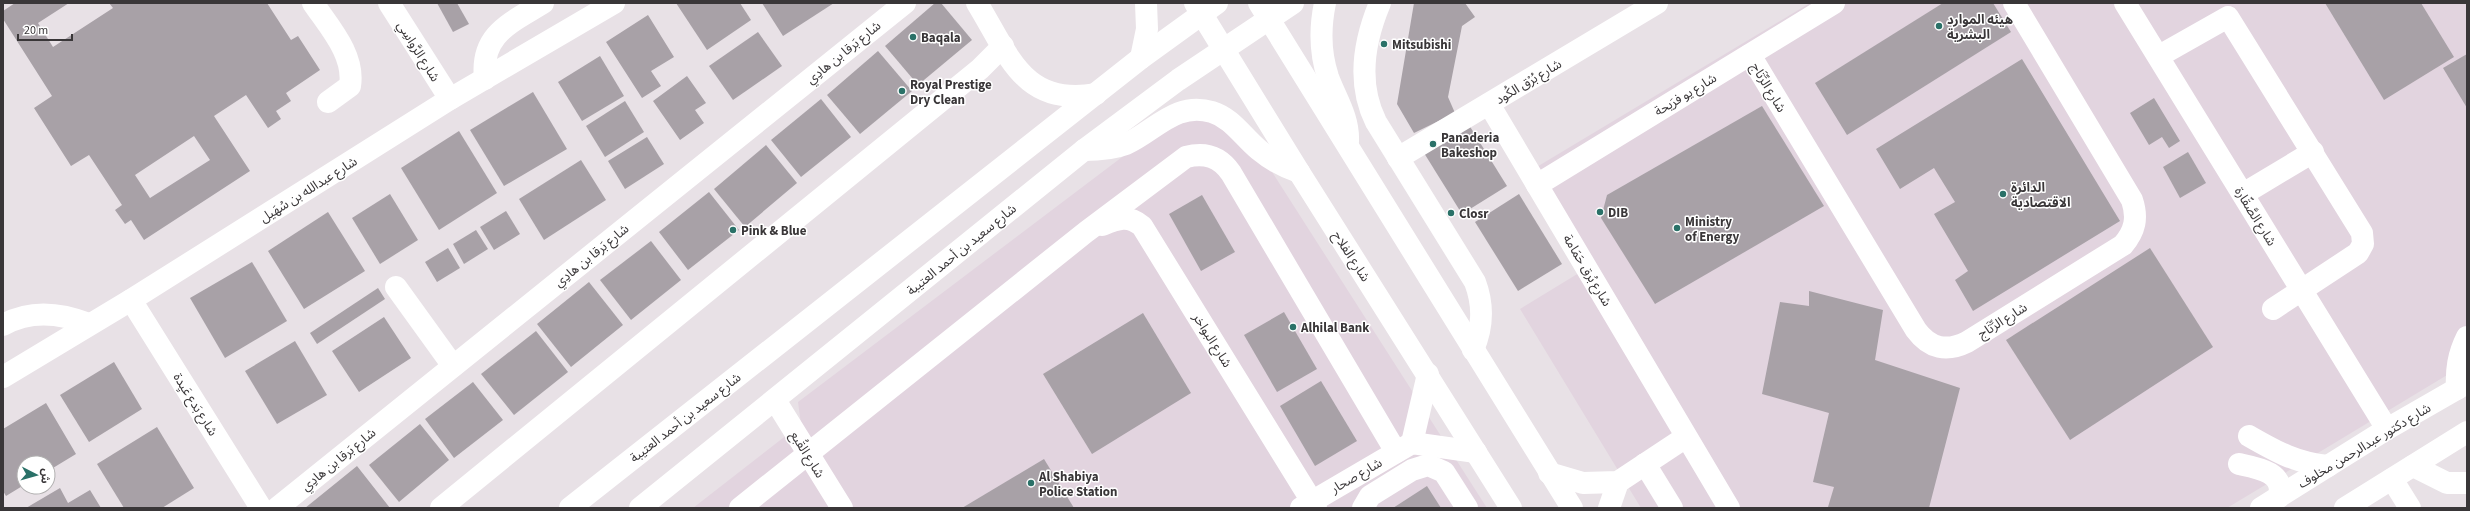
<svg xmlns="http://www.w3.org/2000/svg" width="2470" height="511" viewBox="0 0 2470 511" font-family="'Source Sans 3','Noto Sans Arabic',sans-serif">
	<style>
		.built { fill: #e2d4df }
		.building { fill: #a8a1a7; fill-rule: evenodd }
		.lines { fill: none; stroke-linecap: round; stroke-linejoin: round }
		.minor { stroke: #fff; stroke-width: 22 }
		.major { stroke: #fff; stroke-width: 22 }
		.poi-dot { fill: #2a7168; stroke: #fff; stroke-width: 1.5 }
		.labels { text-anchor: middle; stroke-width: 3; stroke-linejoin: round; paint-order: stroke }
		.poi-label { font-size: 13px; font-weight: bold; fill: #393638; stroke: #fff; text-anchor: start }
		.street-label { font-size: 13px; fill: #393638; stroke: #fff }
	</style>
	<rect width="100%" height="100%" fill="#e8e1e6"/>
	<g class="built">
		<path d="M 1810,3 L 2467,3 L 2467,363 L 2227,508 L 1641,508 L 1520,309 L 1592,265 L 1535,168 Z"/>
		<path d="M 1187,119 L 1212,122 L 1265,161 L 1487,508 L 693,508 L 801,424 L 798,402 L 1138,145 Z"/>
	</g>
	<g class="building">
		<path d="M 15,3 L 69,3 L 38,23 L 53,47 L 113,8 L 109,3 L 267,3 L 291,40 L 298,36 L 320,70 L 286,93 L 291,101 L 276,111 L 281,119 L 268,128 L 246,95 L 214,116 L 250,171 L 144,240 L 131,220 L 125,224 L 115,210 L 122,205 L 89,155 L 71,166 L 34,108 L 52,96 L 3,19 L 3,11 ZM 194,136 L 210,160 L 150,198 L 135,175 Z"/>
		<path d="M 437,3 L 457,3 L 469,24 L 453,32 Z"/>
		<path d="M 676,3 L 740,3 L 751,20 L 707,50 Z"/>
		<path d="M 762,3 L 834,3 L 783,36 Z"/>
		<path d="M 935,3 L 941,3 L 972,40 L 918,85 L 885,46 Z"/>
		<path d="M 1414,3 L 1465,3 L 1475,17 L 1462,26 L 1448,97 L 1455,113 L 1414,133 L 1397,104 Z"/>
		<path d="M 1943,3 L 1993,3 L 2011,32 L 1847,135 L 1815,83 Z"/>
		<path d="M 2325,3 L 2421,3 L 2454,57 L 2384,100 Z"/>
		<path d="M 648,15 L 674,57 L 651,71 L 661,86 L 642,98 L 606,42 Z"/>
		<path d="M 758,32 L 782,66 L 733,100 L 709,66 Z"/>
		<path d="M 878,51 L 912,91 L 860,134 L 827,95 Z"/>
		<path d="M 2467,54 L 2467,108 L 2443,68 Z"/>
		<path d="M 600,56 L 624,96 L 582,121 L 558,82 Z"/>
		<path d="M 2022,59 L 2120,221 L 1973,311 L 1955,280 L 1968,271 L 1934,214 L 1955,202 L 1934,168 L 1900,189 L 1876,149 Z"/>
		<path d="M 687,76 L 706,103 L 695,110 L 704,123 L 680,140 L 653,101 Z"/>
		<path d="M 533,92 L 567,149 L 504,186 L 470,130 Z"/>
		<path d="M 2154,98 L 2180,141 L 2169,148 L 2162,137 L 2149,145 L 2130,113 Z"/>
		<path d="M 821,99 L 851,137 L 801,177 L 771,140 Z"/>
		<path d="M 625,101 L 644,132 L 605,157 L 586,126 Z"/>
		<path d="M 1762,106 L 1824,206 L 1655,304 L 1601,218 L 1607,195 Z"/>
		<path d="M 1469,125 L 1507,186 L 1462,214 L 1424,153 Z"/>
		<path d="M 459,131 L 497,193 L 439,230 L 401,168 Z"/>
		<path d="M 647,137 L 664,164 L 625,189 L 608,161 Z"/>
		<path d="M 766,145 L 797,183 L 745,227 L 714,189 Z"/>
		<path d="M 2188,152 L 2206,183 L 2180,198 L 2163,167 Z"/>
		<path d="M 581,160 L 606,200 L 544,240 L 519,199 Z"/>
		<path d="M 709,192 L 739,230 L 688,270 L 659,232 Z"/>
		<path d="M 390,194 L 418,240 L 380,264 L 352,218 Z"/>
		<path d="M 1519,194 L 1562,264 L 1518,291 L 1475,222 Z"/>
		<path d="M 1202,195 L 1235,252 L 1201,271 L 1169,214 Z"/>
		<path d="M 506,211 L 520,234 L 494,250 L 480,227 Z"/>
		<path d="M 328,212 L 365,271 L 304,309 L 268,251 Z"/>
		<path d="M 476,230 L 488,249 L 464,264 L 453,244 Z"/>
		<path d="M 651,241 L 681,280 L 631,320 L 600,280 Z"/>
		<path d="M 448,248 L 460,268 L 437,282 L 425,262 Z"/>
		<path d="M 2150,248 L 2213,347 L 2070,440 L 2006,340 Z"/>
		<path d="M 252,262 L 287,321 L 225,358 L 190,298 Z"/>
		<path d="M 589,282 L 623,325 L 571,367 L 537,324 Z"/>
		<path d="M 378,288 L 385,299 L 317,344 L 310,333 Z"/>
		<path d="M 1809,291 L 1883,310 L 1875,360 L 1960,388 L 1929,508 L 1828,507 L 1834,487 L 1813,482 L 1829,413 L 1762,394 L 1780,302 L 1809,306 Z"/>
		<path d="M 1284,312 L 1317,369 L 1277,392 L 1244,335 Z"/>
		<path d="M 1143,313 L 1191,393 L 1092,454 L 1043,374 Z"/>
		<path d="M 384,317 L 411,358 L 359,392 L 332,351 Z"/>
		<path d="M 536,331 L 568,372 L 514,415 L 481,374 Z"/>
		<path d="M 295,341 L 327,395 L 277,424 L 245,371 Z"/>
		<path d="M 114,362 L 142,409 L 89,442 L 60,395 Z"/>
		<path d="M 1321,381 L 1357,441 L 1315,466 L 1280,406 Z"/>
		<path d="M 473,382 L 503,420 L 454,458 L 425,419 Z"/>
		<path d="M 46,403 L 76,454 L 48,471 L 48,463 L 24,463 L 24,485 L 6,496 L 3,491 L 3,429 Z"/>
		<path d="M 420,424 L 449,460 L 399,502 L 369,465 Z"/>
		<path d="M 157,427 L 194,488 L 162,508 L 124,508 L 97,464 Z"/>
		<path d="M 1044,459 L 1074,508 L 962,508 Z"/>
		<path d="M 357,466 L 390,508 L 305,508 L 315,500 Z"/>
		<path d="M 1427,486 L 1441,508 L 1393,508 Z"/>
		<path d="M 60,488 L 68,503 L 90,490 L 101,508 L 26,508 Z"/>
	</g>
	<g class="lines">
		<g class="minor">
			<path d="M 313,3 C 330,28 355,55 350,86 L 328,102"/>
			<path d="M 389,3 L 450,99"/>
			<path d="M 977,3 C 1009,55 1023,107 1096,94"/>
			<path d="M 1380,3 C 1364,41 1357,84 1376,122 L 1475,282 C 1484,306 1483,327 1473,350"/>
			<path d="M 2125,3 L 2387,429"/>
			<path d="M 1750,55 L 1916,330 C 1930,349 1947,352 1967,342 L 2123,245 C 2135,231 2138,218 2132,200 L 2014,3"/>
			<path d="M 2159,56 L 2228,17 L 2362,233 L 2363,244 L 2358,253 L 2273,309"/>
			<path d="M 485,79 C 480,34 511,23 543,3"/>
			<path d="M 1489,104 L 1729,508"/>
			<path d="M 1398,158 L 1657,3"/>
			<path d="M 1537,185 L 1834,3"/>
			<path d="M 2243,194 L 2313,152"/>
			<path d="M 1102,225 C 1117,219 1128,214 1142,226 L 1316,508"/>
			<path d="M 396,287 L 453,366"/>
			<path d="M 131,300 L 261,508"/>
			<path d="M 3,325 C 31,309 61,313 89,324"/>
			<path d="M 3,377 L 131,300 L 450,99 L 614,3"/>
			<path d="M 2457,389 C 2456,370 2458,355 2467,337"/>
			<path d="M 775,400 L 842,508"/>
			<path d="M 2249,436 C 2277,452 2296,463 2328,466"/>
			<path d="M 1412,443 L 1428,374"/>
			<path d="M 1645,464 L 1672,508"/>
			<path d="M 2239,464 C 2258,468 2285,472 2279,497"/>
			<path d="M 2413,466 L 2447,483 L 2467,483"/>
			<path d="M 1549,473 L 1583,483 L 1618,482 L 1686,437"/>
			<path d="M 2392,479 L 2410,508"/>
			<path d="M 277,508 L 905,3"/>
			<path d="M 441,508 L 980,69 L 1003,46"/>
			<path d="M 740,508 L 1086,232 L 1186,157 C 1205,152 1220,157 1231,173 L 1396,452"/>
			<path d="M 1301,508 L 1412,443 L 1476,452"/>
			<path d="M 1363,508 L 1370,496 L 1412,470 L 1428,465 L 1444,472 L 1467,508"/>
			<path d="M 1609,508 L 1618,482"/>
			<path d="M 2261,508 L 2387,429 L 2467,383"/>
			<path d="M 2345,508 L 2467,432"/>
		</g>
		<g class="major">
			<path d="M 1195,3 L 1299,172 L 1511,508"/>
			<path d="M 1259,3 L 1572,508"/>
			<path d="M 1325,3 C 1320,27 1320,53 1328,77 C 1336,99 1349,117 1348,141"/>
			<path d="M 1141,58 L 1147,29 L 1146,3"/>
			<path d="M 1084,150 C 1099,150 1113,149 1126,144 C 1155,131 1176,101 1212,112 C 1232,118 1243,137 1259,150 C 1271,160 1284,167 1299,172"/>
			<path d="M 570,508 L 1141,58 L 1217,3"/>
			<path d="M 640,508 L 1084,150 L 1178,80 L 1293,3"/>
		</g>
	</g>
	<g class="poi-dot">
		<circle cx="1939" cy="26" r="4"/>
		<circle cx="913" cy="37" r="4"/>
		<circle cx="1384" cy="44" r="4"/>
		<circle cx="902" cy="91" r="4"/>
		<circle cx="1433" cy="144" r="4"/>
		<circle cx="2003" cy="194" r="4"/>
		<circle cx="1600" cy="212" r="4"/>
		<circle cx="1451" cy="213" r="4"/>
		<circle cx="1677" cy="228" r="4"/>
		<circle cx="733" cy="230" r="4"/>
		<circle cx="1293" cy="327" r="4"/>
		<circle cx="1031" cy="483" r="4"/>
	</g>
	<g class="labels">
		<g class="poi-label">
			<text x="1947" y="24">هيئه الموارد<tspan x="1947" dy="15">البشرية</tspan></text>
			<text x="921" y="42">Baqala</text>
			<text x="1392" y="49">Mitsubishi</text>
			<text x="910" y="89">Royal Prestige<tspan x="910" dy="15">Dry Clean</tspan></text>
			<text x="1441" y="142">Panaderia<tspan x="1441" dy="15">Bakeshop</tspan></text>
			<text x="2011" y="192">الدائرة<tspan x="2011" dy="15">الاقتصادية</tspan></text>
			<text x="1608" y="217">DIB</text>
			<text x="1459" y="218">Closr</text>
			<text x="1685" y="226">Ministry<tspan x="1685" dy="15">of Energy</tspan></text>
			<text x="741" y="235">Pink &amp; Blue</text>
			<text x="1301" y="332">Alhilal Bank</text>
			<text x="1039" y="481">Al Shabiya<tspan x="1039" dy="15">Police Station</tspan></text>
		</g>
		<g class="street-label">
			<text transform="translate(419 51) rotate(58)" y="5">شارع الرَّواسِي</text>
			<text transform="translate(843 52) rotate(-39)" y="5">شارع بَرقا بن هادِي</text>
			<text transform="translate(1528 81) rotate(-31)" y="5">شارع بُرْق الكُود</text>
			<text transform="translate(1769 87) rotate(59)" y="5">شارع الرِّتَاج</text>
			<text transform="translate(1685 94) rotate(-31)" y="5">شارع يو فرَيحة</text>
			<text transform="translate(308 189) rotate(-32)" y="5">شارع عبدالله بن سُهَيل</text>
			<text transform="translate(2256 216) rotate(58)" y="5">شارع الصَّقّارة</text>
			<text transform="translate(961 249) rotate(-39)" y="5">شارع سعيد بن أحمد العتيبة</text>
			<text transform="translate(591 255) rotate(-39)" y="5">شارع بَرقا بن هادِي</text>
			<text transform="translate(1352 256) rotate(57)" y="5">شارع الفلاح</text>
			<text transform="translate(1588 270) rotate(59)" y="5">شارع بُرق حَمَامة</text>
			<text transform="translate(2002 320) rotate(-32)" y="5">شارع الرِّتَاج</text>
			<text transform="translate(1213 340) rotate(58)" y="5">شارع البواخر</text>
			<text transform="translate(196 404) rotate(58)" y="5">شارع بَدع عَيِدة</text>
			<text transform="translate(685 417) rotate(-38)" y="5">شارع سعيد بن أحمد العتيبة</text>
			<text transform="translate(2364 445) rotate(-31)" y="5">شارع دكتور عبدالرحمن مخلوف</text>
			<text transform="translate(808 454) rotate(58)" y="5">شارع القُبع</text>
			<text transform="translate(338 459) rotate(-39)" y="5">شارع بَرقا بن هادِي</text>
			<text transform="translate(1356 475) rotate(-30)" y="5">شارع صحار</text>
		</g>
	</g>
	<rect width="2470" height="511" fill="none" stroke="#393638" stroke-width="8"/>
	<g transform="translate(36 475) rotate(96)"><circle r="19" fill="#ffffff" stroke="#b0afaf"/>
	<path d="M0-3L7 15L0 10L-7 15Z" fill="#2a7168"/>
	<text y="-6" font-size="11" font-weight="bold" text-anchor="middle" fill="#393638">ش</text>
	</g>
	<path d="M18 34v6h54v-6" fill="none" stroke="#393638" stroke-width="2"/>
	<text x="24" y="34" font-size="12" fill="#393638" stroke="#ffffff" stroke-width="3" paint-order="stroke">20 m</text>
</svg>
